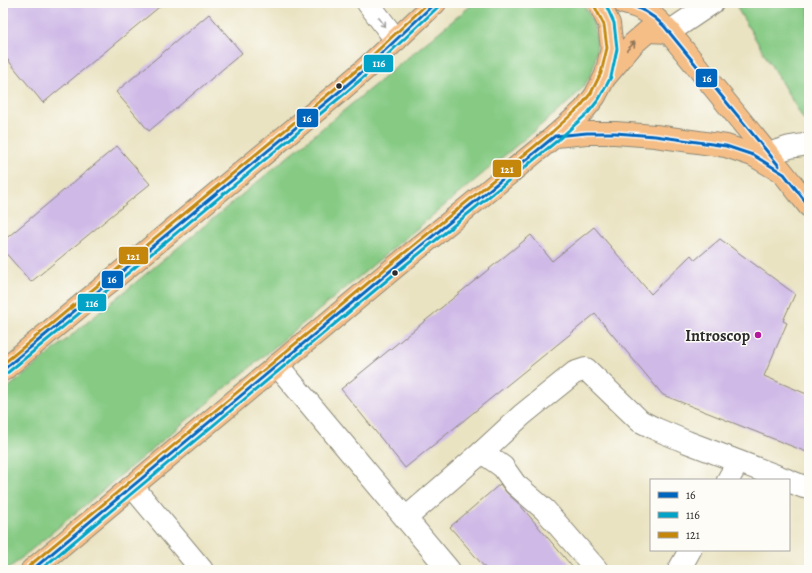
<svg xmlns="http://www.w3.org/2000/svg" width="812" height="573" viewBox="0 0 812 573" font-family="Alegreya,serif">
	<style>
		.green { fill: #86ca84; stroke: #587a58 }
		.building { fill: #cfb9e7 }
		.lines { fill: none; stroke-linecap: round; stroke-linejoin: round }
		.minor-casing { stroke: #8a8776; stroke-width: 24 }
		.major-casing { stroke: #8a8776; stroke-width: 24 }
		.minor { stroke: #fff; stroke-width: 22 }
		.major { stroke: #f6be87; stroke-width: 22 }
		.bus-1-casing { stroke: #fdfcf7; stroke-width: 6 }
		.bus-2-casing { stroke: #fdfcf7; stroke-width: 6 }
		.bus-3-casing { stroke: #fdfcf7; stroke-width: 6 }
		.bus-1 { stroke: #0065bd; stroke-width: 3 }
		.bus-2 { stroke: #02a3c6; stroke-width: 3 }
		.bus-3 { stroke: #c4870b; stroke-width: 3 }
		.oneway { stroke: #a0a0a0 }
		.oneway2 { stroke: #907459 }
		.bus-dot { fill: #2b2b2b; stroke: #fdfcf7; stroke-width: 1.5 }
		.poi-dot { fill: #b5179e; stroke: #fdfcf7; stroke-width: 1.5 }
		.labels { text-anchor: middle; stroke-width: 3; stroke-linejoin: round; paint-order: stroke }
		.poi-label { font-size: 16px; font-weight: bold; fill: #2b2b2b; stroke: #fdfcf7; text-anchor: end }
		.line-badge { stroke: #fdfcf7; stroke-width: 1.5 }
		.badge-label { font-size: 11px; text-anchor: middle; font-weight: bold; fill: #fff }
	</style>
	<rect width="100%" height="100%" fill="#fdfcf7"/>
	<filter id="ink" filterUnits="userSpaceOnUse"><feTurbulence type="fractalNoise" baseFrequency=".025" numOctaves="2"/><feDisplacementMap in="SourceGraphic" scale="8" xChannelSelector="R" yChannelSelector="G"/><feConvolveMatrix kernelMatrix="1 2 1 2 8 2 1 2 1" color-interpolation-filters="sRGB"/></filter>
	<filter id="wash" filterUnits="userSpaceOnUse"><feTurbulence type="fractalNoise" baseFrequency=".012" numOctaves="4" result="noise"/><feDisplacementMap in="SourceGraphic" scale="16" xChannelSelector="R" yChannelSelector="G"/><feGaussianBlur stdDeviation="0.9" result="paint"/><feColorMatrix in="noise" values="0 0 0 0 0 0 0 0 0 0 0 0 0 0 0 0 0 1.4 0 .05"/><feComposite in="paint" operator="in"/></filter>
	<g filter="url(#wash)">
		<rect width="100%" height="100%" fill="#eae3c2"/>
		<g class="green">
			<path d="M 474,3 L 582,3 C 597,23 600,45 593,69 C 591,73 589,79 586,83 C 580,92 572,99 564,106 L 7,570 L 3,570 L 3,392 Z"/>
			<path d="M 745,3 L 809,3 L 809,122 L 805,122 L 737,8 Z"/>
		</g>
		<g id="blocks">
			<g class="building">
				<path d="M 3,3 L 164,3 L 43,103 L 3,54 Z"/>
				<path d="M 209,14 L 242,53 L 149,131 L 116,92 Z"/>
				<path d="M 117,146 L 150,184 L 31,282 L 3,250 L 3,241 Z"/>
				<path d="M 594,227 L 651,294 L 691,255 L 695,260 L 720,239 L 795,294 L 783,321 L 787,323 L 764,376 L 809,395 L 809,453 L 663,395 L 595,314 L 405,468 L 341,389 L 531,235 L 552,261 Z"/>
				<path d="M 500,484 L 507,493 L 520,505 L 575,570 L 487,570 L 450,527 Z"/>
			</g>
		</g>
	</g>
	<g filter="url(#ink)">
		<use href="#blocks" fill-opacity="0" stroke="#8a8776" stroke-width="1"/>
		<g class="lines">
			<g class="minor-casing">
				<g id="minor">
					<path d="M 368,3 L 396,40"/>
					<path d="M 669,32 L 712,3"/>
					<path d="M 768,154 L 790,147 L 809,144"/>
					<path d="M 277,365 L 449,570"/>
					<path d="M 482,452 L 503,467 L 515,484 L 545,510 L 597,570"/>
					<path d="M 728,480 L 738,462"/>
					<path d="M 789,481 L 804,487"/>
					<path d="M 132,486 L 202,570"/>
					<path d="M 406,518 L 482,452 L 522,415 L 574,373 L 586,369 L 640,421 L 656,429 L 687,442 L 787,480"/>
					<path d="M 679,570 L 690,550"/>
				</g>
			</g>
			<g class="major-casing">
				<g id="major">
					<path d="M 624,3 C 646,8 654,16 669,32 L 784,174 L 809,206"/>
					<path d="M 607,75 L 633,44 L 648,31 L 669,32"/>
					<path d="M 555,136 L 587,133 L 615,133 L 655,136 L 698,142 L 726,146 L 753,155 L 775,168"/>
					<path d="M 3,370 L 340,91 L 363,71 L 435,3"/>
					<path d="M 32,570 L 389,272 L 555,136 L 584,110 L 595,96 L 606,75 L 612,48 L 609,24 L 599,3"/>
				</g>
			</g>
			<use href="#minor" class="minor"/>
			<use href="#major" class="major"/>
			<g class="bus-1-casing">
				<g id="bus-1">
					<path d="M 624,3 C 640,7 652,14 664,26 L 779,166"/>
					<path d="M 3,370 L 340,91 L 363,71 L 435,3"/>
					<path d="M 32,570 L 389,272 L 555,136 L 587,133 L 615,133 L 655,136 L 726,146 L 753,155 L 784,174 L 809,206"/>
				</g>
			</g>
			<g class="bus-2-casing">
				<g id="bus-2">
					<path d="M 6,374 L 343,95 L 366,75 L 438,7"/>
					<path d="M 40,570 L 392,276 L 558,140 L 588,113 L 599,99 L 611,77 L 617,49 L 614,23 L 605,3"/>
				</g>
			</g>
			<g class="bus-3-casing">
				<g id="bus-3">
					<path d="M 3,364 L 337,87 L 360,67 L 428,3"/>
					<path d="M 29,566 L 386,268 L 552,132 L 580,107 L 591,93 L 601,73 L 607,48 L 604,25 L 594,5"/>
				</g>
			</g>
			<use href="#bus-1" class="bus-1"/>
			<use href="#bus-2" class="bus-2"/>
			<use href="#bus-3" class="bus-3"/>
		</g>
		<defs><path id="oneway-shaft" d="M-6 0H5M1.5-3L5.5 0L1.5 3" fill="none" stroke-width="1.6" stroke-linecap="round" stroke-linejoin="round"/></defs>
		<use class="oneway" href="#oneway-shaft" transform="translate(382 22) rotate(53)"/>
		<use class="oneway2" href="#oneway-shaft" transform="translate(631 46) rotate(-46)"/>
	</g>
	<g class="bus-dot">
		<circle cx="339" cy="86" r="3.5"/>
		<circle cx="395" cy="273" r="3.5"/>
	</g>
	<circle class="poi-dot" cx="758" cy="335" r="4"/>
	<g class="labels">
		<g class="poi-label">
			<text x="750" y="341">Introscop</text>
		</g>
	</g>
	<g class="line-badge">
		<rect x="363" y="54" width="31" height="19" rx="4" fill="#02a3c6"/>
		<rect x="695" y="68" width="23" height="20" rx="4" fill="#0065bd"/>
		<rect x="296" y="108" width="23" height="20" rx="4" fill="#0065bd"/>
		<rect x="492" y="159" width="30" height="19" rx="4" fill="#c4870b"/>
		<rect x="118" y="246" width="31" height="19" rx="4" fill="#c4870b"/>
		<rect x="101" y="270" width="23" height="19" rx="4" fill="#0065bd"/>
		<rect x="77" y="293" width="30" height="19" rx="4" fill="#02a3c6"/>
	</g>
	<g class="badge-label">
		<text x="379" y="67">116</text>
		<text x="707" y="82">16</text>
		<text x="307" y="122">16</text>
		<text x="507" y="173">121</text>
		<text x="133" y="260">121</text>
		<text x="112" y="283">16</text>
		<text x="92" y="307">116</text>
	</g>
	<rect width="812" height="573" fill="none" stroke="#fdfcf7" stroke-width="16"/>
	<rect x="650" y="479" width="140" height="72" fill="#fdfcf7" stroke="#a9a8a5"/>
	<rect x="658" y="492" width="20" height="6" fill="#0065bd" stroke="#a9a8a5"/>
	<text x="686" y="499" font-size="12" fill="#2b2b2b">16</text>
	<rect x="658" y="512" width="20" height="6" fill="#02a3c6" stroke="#a9a8a5"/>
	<text x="686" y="519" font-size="12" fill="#2b2b2b">116</text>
	<rect x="658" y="532" width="20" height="6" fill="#c4870b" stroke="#a9a8a5"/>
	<text x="686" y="539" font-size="12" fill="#2b2b2b">121</text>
</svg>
